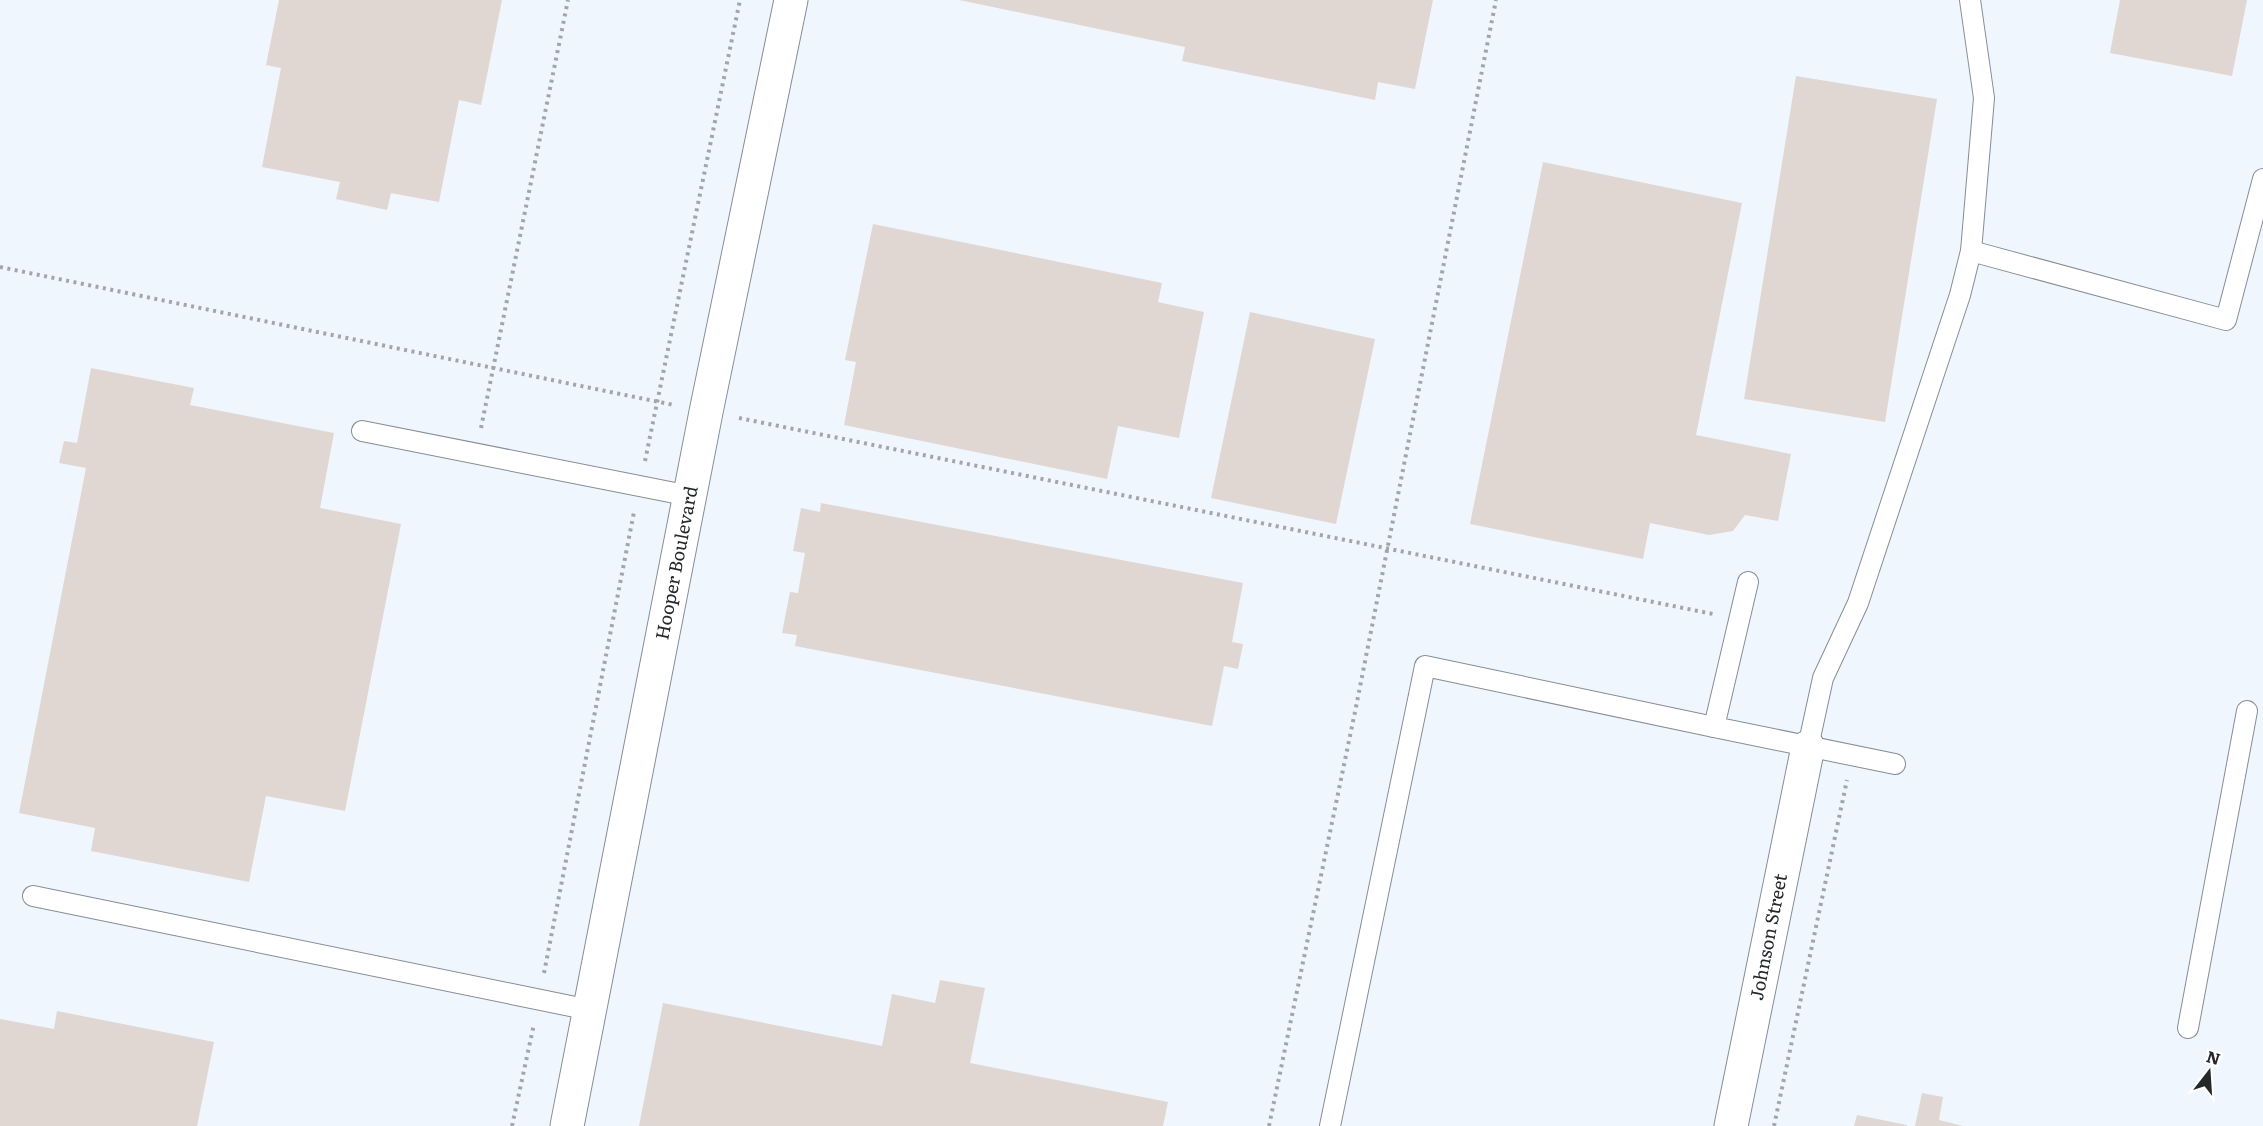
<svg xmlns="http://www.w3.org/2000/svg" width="2263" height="1126" viewBox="0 0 2263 1126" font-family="Literata,serif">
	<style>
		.building { fill: #e1d7d2 }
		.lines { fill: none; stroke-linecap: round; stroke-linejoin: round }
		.lane-casing { stroke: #878d94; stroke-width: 22 }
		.street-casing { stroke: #878d94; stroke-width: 35 }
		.path { stroke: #a1a6ac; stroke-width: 4; stroke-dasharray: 3 4.5; stroke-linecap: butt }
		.lane { stroke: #fff; stroke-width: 20 }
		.street { stroke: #fff; stroke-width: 33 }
		.labels { text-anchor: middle; stroke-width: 6; stroke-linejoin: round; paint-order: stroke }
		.street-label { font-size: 18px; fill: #25272a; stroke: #fff }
	</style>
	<rect width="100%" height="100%" fill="#eff6fe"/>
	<g class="building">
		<path d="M 279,0 L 502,0 L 481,105 L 459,100 L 439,202 L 391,193 L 387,210 L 336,199 L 340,182 L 262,167 L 281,68 L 266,65 Z"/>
		<path d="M 959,0 L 1433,0 L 1415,89 L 1378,82 L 1375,100 L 1182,61 L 1185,47 Z"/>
		<path d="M 2120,0 L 2247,0 L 2232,76 L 2110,53 Z"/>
		<path d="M 1796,76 L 1937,99 L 1885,422 L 1744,399 Z"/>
		<path d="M 1543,162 L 1742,203 L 1696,435 L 1791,454 L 1778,521 L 1745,515 L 1733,531 L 1709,535 L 1650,523 L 1643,559 L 1470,524 Z"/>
		<path d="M 873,224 L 1162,283 L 1158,302 L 1204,312 L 1179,438 L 1118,426 L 1107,479 L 844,425 L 856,362 L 845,360 Z"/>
		<path d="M 1250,312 L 1375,339 L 1336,524 L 1211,498 Z"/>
		<path d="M 91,368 L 194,388 L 190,405 L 334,433 L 320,508 L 401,524 L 345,811 L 266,796 L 249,882 L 91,851 L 95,828 L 19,813 L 86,468 L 59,463 L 64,441 L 77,443 Z"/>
		<path d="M 821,503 L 1243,583 L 1232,642 L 1243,644 L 1238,669 L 1224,666 L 1212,726 L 795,646 L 797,635 L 782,633 L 790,592 L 798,593 L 805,553 L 793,551 L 801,508 L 820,512 Z"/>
		<path d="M 940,980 L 985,988 L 970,1063 L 1168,1102 L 1163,1126 L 639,1126 L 663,1003 L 882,1046 L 892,994 L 935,1003 Z"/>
		<path d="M 57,1011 L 214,1042 L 197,1126 L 0,1126 L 0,1019 L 54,1029 Z"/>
		<path d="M 1922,1093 L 1943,1097 L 1939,1120 L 1963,1126 L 1915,1126 Z"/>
		<path d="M 1857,1115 L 1907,1125 L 1907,1126 L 1854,1126 Z"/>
	</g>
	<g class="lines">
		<g class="lane-casing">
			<g id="lane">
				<path d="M 1971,251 L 2226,320 L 2263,179"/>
				<path d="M 362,431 L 690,496"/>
				<path d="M 1748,582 L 1714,727 L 1895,764"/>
				<path d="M 1808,747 L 1823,678 L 1858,603 L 1960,295 L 1971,251 L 1984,98 L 1970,0"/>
				<path d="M 33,896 L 590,1010"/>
				<path d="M 2188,1028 L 2247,711"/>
				<path d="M 1330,1126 L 1425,666 L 1714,727"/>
			</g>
		</g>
		<g class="street-casing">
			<g id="street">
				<path d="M 567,1126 L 706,412 L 791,0"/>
				<path d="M 1731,1126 L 1808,747"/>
			</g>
		</g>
		<g class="path">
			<path d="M 0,267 L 674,405"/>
			<path d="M 739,418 L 1713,614"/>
			<path d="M 481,428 L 568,0"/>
			<path d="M 645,461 L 740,0"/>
			<path d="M 544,973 L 634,512"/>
			<path d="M 512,1126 L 534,1024"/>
			<path d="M 1269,1126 L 1356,707 L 1496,0"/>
			<path d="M 1774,1126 L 1847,780"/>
		</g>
		<use href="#lane" class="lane"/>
		<use href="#street" class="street"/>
	</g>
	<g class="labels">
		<g class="street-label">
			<text transform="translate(677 563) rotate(-79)" y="6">Hooper Boulevard</text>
			<text transform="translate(1769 937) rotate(-79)" y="6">Johnson Street</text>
		</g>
	</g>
	<g transform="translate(2209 1072) rotate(17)" stroke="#ffffff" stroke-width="4.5" paint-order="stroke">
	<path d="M0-4.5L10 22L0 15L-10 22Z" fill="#25272a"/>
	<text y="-9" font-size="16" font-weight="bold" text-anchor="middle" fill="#25272a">N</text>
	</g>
</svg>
